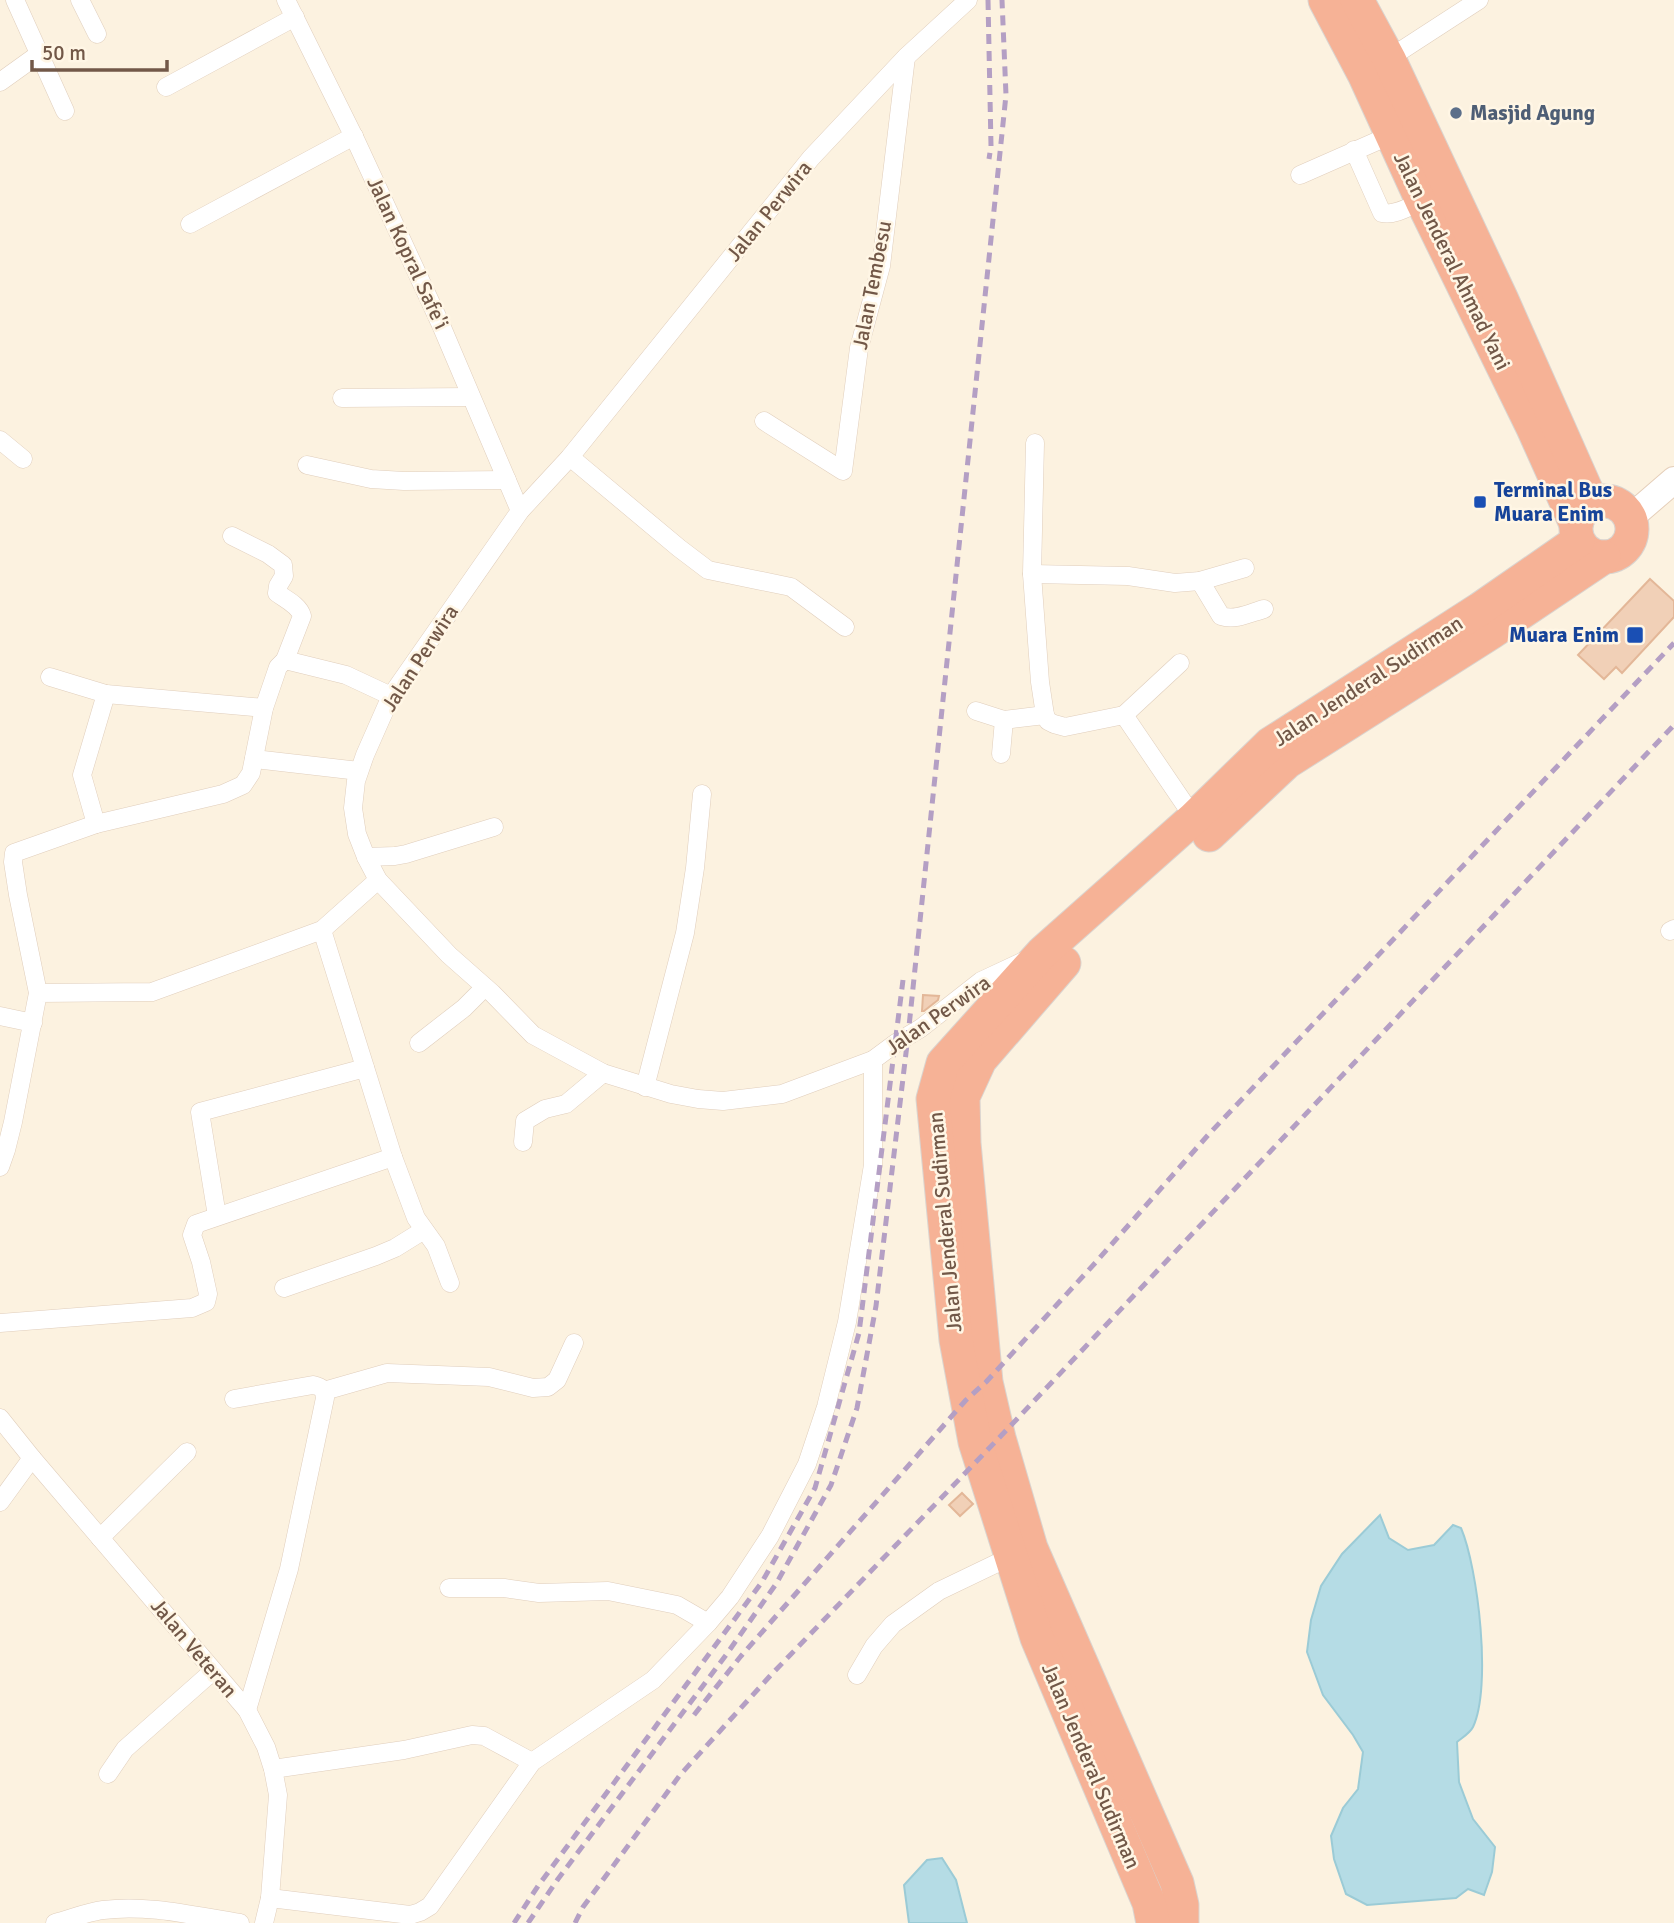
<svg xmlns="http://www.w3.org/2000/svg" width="1674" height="1923" viewBox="0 0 1674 1923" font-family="Signika,sans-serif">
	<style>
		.water { fill: #b5dce5; stroke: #9bcbd6; stroke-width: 2 }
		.building { fill: #f1d0b7; stroke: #e3b798; stroke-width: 2 }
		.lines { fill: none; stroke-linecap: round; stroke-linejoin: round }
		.street-casing { stroke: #e0cebc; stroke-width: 19 }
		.secondary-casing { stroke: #e5cfba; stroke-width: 28 }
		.highway-casing { stroke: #dad4cf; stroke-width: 35 }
		.street { stroke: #fff; stroke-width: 18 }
		.secondary { stroke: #fff; stroke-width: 26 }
		.highway { stroke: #f6b296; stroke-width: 33 }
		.rail { stroke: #b49fc4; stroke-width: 5; stroke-dasharray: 10 7; stroke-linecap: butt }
		.service-dot { fill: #5c6f8a; stroke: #fff6e5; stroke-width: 2.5 }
		.transit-dot { fill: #1a4fb4; stroke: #fff6e5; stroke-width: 2.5 }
		.labels { text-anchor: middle; stroke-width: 5; stroke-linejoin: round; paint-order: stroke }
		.service-label { font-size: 21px; font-weight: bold; fill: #4e5e75; stroke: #fff6e5; text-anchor: start }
		.street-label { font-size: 21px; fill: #725848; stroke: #fff6e5 }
		.transit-label { font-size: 21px; font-weight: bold; fill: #164399; stroke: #fff6e5; text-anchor: start }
	</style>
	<rect width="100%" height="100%" fill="#fcf2e0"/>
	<g class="water">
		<path d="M 1380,1515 L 1389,1538 L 1408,1550 L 1434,1545 L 1453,1525 L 1461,1528 C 1478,1568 1492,1687 1473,1727 C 1470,1733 1463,1737 1457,1742 L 1459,1782 L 1473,1819 L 1495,1847 L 1492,1872 L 1484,1895 L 1468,1889 L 1456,1898 L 1367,1905 L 1346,1894 L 1334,1859 L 1331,1836 L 1343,1808 L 1358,1789 L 1363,1752 L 1353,1735 L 1323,1695 L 1307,1652 L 1311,1620 L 1321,1586 L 1342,1554 Z"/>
		<path d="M 942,1858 L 956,1880 L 967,1923 L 909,1923 L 904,1885 L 927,1860 Z"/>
	</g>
	<g class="building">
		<path d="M 1650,579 L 1674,601 L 1674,617 L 1622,673 L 1616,667 L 1604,679 L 1578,655 Z"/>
		<path d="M 923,995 L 939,996 L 938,1000 L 924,1011 L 922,1011 Z"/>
		<path d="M 962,1493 L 973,1504 L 960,1516 L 949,1505 Z"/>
	</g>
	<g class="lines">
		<g class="street-casing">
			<g id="street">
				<path d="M 15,0 L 65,111"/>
				<path d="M 80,0 L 97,34"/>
				<path d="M 286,0 L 356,141 L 441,325 L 520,511"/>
				<path d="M 968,0 L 906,57 L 811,158 L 570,457 L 520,511 L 391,696 L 365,755 L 356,781 L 353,808 L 357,834 L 366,857 L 378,880 L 449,955 L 492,993 L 533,1035 L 603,1073 L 671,1094 L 698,1099 L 723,1101 L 782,1094 L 873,1060 L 896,1043 L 921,1028 L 981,981 L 1026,960"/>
				<path d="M 1385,61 L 1479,0"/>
				<path d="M 0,82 L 39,54"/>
				<path d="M 166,87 L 295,17"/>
				<path d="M 1354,150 L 1382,213 C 1395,216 1410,206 1422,201"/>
				<path d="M 1300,175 L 1391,135"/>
				<path d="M 190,224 L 354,136"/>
				<path d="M 342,398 L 471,397"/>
				<path d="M 764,421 L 843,471 L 859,348 L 881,266 L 906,57"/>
				<path d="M 0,440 L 23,459"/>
				<path d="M 1035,443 L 1032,574 L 1040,682 L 1045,715 L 1048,721 L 1054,724 L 1065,727 L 1124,715 L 1194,818"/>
				<path d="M 570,457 L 679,548 L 708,570 L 791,587 L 845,627"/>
				<path d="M 307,465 L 371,479 L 404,481 L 507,480"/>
				<path d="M 232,536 L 268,554 L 283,565 L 284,576 L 278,586 L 277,593 C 285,599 299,605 302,616 L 285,660"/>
				<path d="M 1032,574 L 1128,576 L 1175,583 L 1200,581 L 1245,568"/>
				<path d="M 1200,581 L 1221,616 C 1235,621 1250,613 1264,609"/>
				<path d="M 50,677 L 106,694 L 264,708"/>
				<path d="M 976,711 L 1004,720 L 1045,715"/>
				<path d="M 1124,715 L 1180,663"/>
				<path d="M 1001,754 L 1004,720"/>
				<path d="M 254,759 L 359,771"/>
				<path d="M 96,824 L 82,775 L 106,694"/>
				<path d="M 366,857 L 395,856 L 406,854 L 494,827"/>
				<path d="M 322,930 L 393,1157 L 416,1218 L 436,1246 L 450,1283"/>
				<path d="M 1670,931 L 1674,929"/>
				<path d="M 38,993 L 18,895 L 13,862 L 14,853 L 96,824 L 223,794 L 243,785 L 251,773 L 264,708 L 276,673 L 278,667 L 285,660 L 346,675 L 391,696"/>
				<path d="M 0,1016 L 33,1023"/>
				<path d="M 419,1043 L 464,1008 L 485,987"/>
				<path d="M 645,1087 L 685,933 L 695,868 L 702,794"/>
				<path d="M 523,1142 L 525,1121 L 545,1109 L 566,1104 L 603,1073"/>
				<path d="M 0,1167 L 6,1150 L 13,1122 L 38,993 L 152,992 L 322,930 L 378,880"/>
				<path d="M 217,1216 L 200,1112 L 365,1068"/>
				<path d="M 284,1288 L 376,1256 L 395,1248 L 424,1230"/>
				<path d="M 0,1323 L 192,1308 L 206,1302 L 208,1294 L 201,1262 L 192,1235 L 196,1224 L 393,1157"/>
				<path d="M 324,1391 L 387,1373 L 489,1377 L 533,1388 L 548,1387 L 557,1380 L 574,1343"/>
				<path d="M 234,1399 L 313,1385 C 322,1387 324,1389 325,1398 L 289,1569 L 247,1710"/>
				<path d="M 0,1418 L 32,1458 L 247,1710 L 266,1747 L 273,1769 L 278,1795 L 270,1898 L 264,1923"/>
				<path d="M 0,1502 L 32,1458"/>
				<path d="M 100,1538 L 187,1452"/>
				<path d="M 449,1588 L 504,1588 L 539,1593 L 608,1591 L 677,1605 L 708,1623"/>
				<path d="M 857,1675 L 874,1646 L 893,1624 L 939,1591 L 1018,1553"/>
				<path d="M 273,1769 L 404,1750 L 472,1735 L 484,1736 L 532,1762"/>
				<path d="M 108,1774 L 125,1749 L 213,1671"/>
				<path d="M 270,1898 L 410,1915 L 420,1912 L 430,1906 L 532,1762 L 653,1680 L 708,1623 L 730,1597 L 770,1536 L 807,1464 L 826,1407 L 847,1322 L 873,1165 L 873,1060"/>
				<path d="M 55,1923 C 71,1919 87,1912 103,1910 C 148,1904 195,1916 240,1923"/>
			</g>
		</g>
		<g class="secondary-casing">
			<path id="secondary" d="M 1630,518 L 1674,480"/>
		</g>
		<g class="highway-casing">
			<g id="highway">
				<path d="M 1325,0 L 1364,74 L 1422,201 L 1533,428 L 1576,524"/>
				<path d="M 1357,0 L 1389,59 L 1502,300 L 1592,503"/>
				<circle cx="1604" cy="529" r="28"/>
				<path d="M 1209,835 L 1287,762 L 1492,632 L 1604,557"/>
				<path d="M 1064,963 L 980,1060 L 963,1097 L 964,1143 L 986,1382 L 999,1438 L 1031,1548 L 1177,1883 L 1182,1905 L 1182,1923"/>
				<path d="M 1153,1923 L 1149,1903 L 1037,1638 L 975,1442 L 956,1340 L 933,1099 L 943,1063 L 1043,952 L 1194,818 L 1270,744 L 1480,609 L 1578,541"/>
			</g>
		</g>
		<use href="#street" class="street"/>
		<use href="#secondary" class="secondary"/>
		<use href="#highway" class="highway"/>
		<g class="rail">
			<path d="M 988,0 L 991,146 L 989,159"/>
			<path d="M 694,1715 L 741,1656 L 966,1400 L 986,1382 L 1096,1262 L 1209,1134 L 1674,643"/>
			<path d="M 514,1923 L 538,1886 L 762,1582 L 815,1488 L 859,1333 L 903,980"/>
			<path d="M 528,1923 L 558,1879 L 726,1655 L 776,1584 L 831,1485 L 857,1408 L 876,1306 L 908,1036 L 1006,95 L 1002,0"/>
			<path d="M 575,1923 L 583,1907 L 680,1775 L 770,1676 L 999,1438 L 1674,725"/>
		</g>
	</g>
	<circle class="service-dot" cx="1456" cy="113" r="7"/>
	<g class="transit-dot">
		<rect x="1473" y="495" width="14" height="14" rx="3.5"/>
		<rect x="1626" y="626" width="18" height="18" rx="3.5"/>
	</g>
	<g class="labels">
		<g class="service-label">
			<text x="1470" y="120">Masjid Agung</text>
		</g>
		<g class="street-label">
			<text transform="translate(769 211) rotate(-51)" y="7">Jalan Perwira</text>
			<text transform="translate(408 253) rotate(65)" y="7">Jalan Kopral Safe'i</text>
			<text transform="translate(1452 261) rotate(64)" y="7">Jalan Jenderal Ahmad Yani</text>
			<text transform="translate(872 285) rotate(-79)" y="7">Jalan Tembesu</text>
			<text transform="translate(420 658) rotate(-57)" y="7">Jalan Perwira</text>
			<text transform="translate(1368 681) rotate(-33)" y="7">Jalan Jenderal Sudirman</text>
			<text transform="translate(938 1015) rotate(-35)" y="7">Jalan Perwira</text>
			<text transform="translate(945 1222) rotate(-95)" y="7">Jalan Jenderal Sudirman</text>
			<text transform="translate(194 1648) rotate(50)" y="7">Jalan Veteran</text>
			<text transform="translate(1091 1766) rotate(67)" y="7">Jalan Jenderal Sudirman</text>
		</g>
		<g class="transit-label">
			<text x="1494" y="497">Terminal Bus<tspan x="1494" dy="24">Muara Enim</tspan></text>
			<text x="1619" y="642" text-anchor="end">Muara Enim</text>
		</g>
	</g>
	<path d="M32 60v10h135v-10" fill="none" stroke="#725848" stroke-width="3.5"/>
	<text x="42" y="60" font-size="21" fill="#725848" stroke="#fff6e5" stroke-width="5" paint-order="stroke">50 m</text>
</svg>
